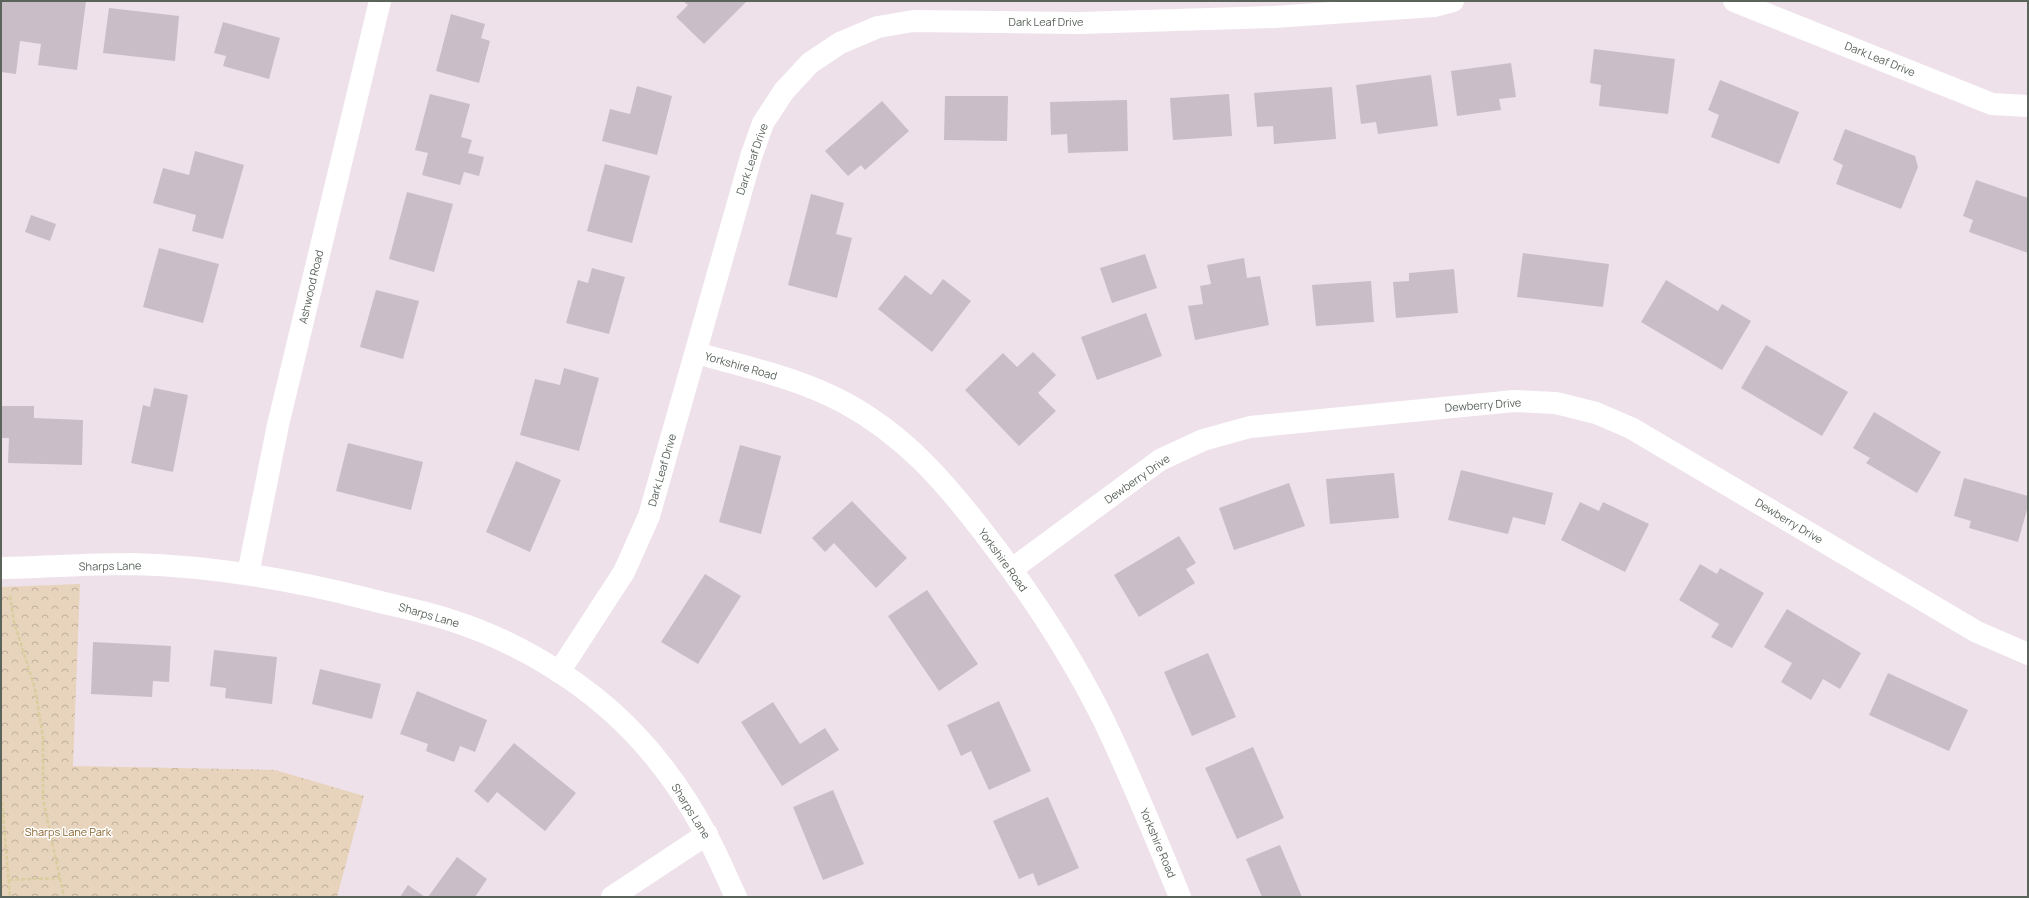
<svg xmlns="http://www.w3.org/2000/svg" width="2029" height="898" viewBox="0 0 2029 898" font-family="Manrope,sans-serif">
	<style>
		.park { fill: url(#park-crowns) }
		.building { fill: #c9bec7 }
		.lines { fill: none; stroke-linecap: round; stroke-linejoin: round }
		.path { stroke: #dbce9e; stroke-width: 2.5; stroke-dasharray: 4 2; stroke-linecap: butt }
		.minor { stroke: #fff; stroke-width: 22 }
		.labels { text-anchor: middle; stroke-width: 3; stroke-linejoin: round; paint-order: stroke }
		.street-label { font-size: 11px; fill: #5a645b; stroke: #fff }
		.park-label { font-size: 11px; fill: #8c6630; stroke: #fff }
	</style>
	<defs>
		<pattern id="park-crowns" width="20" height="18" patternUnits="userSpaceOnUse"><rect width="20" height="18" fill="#e8d3bc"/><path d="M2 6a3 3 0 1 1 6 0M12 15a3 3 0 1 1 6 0" fill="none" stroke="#bfaf9c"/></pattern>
	</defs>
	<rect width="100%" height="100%" fill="#eee1ea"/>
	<path class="park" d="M 80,584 L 73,766 L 275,770 L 364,796 L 337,897 L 1,897 L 1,587 Z"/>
	<g class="building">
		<path d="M 1,1 L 86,1 L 77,70 L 38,65 L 41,44 L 20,41 L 16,74 L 1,72 Z"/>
		<path d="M 683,1 L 747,1 L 704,44 L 676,17 L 688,5 Z"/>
		<path d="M 109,8 L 179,16 L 175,61 L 103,53 Z"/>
		<path d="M 451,14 L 485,24 L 481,38 L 490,41 L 479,83 L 436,71 Z"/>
		<path d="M 223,22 L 280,38 L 269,79 L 223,66 L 226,56 L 214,53 Z"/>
		<path d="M 1594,49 L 1675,59 L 1668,114 L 1599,106 L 1601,85 L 1590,83 Z"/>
		<path d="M 1511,63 L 1516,97 L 1499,99 L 1501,110 L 1457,116 L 1451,71 Z"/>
		<path d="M 1431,75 L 1438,126 L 1378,134 L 1376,122 L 1361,124 L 1356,85 Z"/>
		<path d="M 1720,80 L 1799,112 L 1779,164 L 1711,137 L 1719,115 L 1708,110 Z"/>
		<path d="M 637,86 L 672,96 L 657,155 L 602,141 L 610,109 L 630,114 Z"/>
		<path d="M 1332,87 L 1336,139 L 1274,144 L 1273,126 L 1257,127 L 1254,93 Z"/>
		<path d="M 430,94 L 470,104 L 461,137 L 472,140 L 468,153 L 484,157 L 479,176 L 464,172 L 460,185 L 422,175 L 428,153 L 415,150 Z"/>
		<path d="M 1229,94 L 1232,136 L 1173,140 L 1170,98 Z"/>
		<path d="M 945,96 L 1008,96 L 1007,141 L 944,140 Z"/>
		<path d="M 1127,100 L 1128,151 L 1068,153 L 1067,134 L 1051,135 L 1050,102 Z"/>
		<path d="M 882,101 L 909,131 L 865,170 L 861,165 L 848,176 L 825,151 Z"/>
		<path d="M 1845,129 L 1915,156 L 1918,167 L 1901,209 L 1836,184 L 1843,165 L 1833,160 Z"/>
		<path d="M 195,151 L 244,165 L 223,239 L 192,231 L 196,215 L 153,203 L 163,168 L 189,175 Z"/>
		<path d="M 605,164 L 650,176 L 632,243 L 587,231 Z"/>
		<path d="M 1976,180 L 2028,198 L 2028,253 L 1969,232 L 1973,220 L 1963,216 Z"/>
		<path d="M 407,192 L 453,204 L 434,272 L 389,259 Z"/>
		<path d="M 811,194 L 844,203 L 836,234 L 852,238 L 837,298 L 788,285 Z"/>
		<path d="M 31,215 L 56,224 L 50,241 L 25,232 Z"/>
		<path d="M 159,248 L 219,264 L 203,323 L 143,307 Z"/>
		<path d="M 1523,253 L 1609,264 L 1603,307 L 1517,297 Z"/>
		<path d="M 1145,254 L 1157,288 L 1112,303 L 1100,268 Z"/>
		<path d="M 1244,258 L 1247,278 L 1260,276 L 1269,325 L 1195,340 L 1188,306 L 1203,304 L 1200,286 L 1211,284 L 1207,265 Z"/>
		<path d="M 592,268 L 625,277 L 609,334 L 566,323 L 578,280 L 588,283 Z"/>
		<path d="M 1454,269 L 1458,313 L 1396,318 L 1393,282 L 1409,281 L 1409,273 Z"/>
		<path d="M 905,275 L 931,295 L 943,279 L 971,301 L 932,352 L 878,309 Z"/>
		<path d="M 1666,280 L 1718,311 L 1722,304 L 1751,321 L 1722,370 L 1641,322 Z"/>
		<path d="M 1371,281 L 1374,322 L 1316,326 L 1312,285 Z"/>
		<path d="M 376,290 L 419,301 L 403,359 L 360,347 Z"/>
		<path d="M 1146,313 L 1162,356 L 1097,380 L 1081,337 Z"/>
		<path d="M 1766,345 L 1848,392 L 1822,436 L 1741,388 Z"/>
		<path d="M 1033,352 L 1056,375 L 1038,393 L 1056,411 L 1019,446 L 965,390 L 1003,353 L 1017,367 Z"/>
		<path d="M 564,368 L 599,378 L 579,451 L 520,435 L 535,379 L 560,385 Z"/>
		<path d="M 154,388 L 188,395 L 173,472 L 131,463 L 143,405 L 150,407 Z"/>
		<path d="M 1,406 L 34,406 L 34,418 L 83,420 L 82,465 L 8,463 L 9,438 L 1,438 Z"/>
		<path d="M 1874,412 L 1941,452 L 1917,493 L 1866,463 L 1870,458 L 1853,448 Z"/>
		<path d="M 348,443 L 423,462 L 411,510 L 336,491 Z"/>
		<path d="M 740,445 L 781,456 L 761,534 L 719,522 Z"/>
		<path d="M 516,461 L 561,480 L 530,552 L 486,532 Z"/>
		<path d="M 1461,470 L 1553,493 L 1545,525 L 1513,517 L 1508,534 L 1448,520 Z"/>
		<path d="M 1394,473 L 1399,518 L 1330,524 L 1326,479 Z"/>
		<path d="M 1964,478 L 2028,496 L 2028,506 L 2018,542 L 1969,528 L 1971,521 L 1954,516 Z"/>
		<path d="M 1289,483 L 1305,526 L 1234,550 L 1219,508 Z"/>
		<path d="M 852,501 L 907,558 L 876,588 L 834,543 L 825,552 L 812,538 Z"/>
		<path d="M 1580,502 L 1599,511 L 1603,502 L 1649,524 L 1625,572 L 1561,540 Z"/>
		<path d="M 1179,536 L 1196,563 L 1186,569 L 1195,583 L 1139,617 L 1114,575 Z"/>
		<path d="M 1700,564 L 1717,574 L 1720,568 L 1764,593 L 1732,648 L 1711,637 L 1719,624 L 1679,600 Z"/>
		<path d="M 705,574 L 741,596 L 698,664 L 661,642 Z"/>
		<path d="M 927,590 L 978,664 L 939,691 L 888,616 Z"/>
		<path d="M 1787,609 L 1861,653 L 1840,689 L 1823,679 L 1811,700 L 1781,682 L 1792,663 L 1764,647 Z"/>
		<path d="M 93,642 L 171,646 L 169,682 L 153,681 L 152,697 L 91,694 Z"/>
		<path d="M 214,650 L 277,657 L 272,704 L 225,698 L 226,688 L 210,686 Z"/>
		<path d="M 1208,653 L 1236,717 L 1192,736 L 1164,672 Z"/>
		<path d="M 320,669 L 381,684 L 372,719 L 312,704 Z"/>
		<path d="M 1888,673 L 1968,710 L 1949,751 L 1869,715 Z"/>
		<path d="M 417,691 L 487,720 L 475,752 L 460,746 L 454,762 L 426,751 L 428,744 L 400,734 Z"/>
		<path d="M 999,701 L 1031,771 L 989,790 L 971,751 L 961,756 L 947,725 Z"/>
		<path d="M 773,702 L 800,744 L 825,728 L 839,750 L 782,786 L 741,722 Z"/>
		<path d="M 514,743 L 576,793 L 545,831 L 497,792 L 488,803 L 474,791 Z"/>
		<path d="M 1253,747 L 1284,818 L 1237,839 L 1205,768 Z"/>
		<path d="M 833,790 L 864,864 L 823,880 L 793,807 Z"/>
		<path d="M 1048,797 L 1079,868 L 1038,886 L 1033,873 L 1019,879 L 993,821 Z"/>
		<path d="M 1280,845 L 1302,897 L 1262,897 L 1246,859 Z"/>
		<path d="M 457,857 L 487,879 L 475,897 L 428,897 Z"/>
		<path d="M 408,885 L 425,897 L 400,897 Z"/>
	</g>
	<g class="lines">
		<g class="path">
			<path d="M 10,596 L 14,622 L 35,689 L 43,737 L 43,799 L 64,897"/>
			<path d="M 1,790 L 10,897"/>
			<path d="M 9,880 L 60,878"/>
		</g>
		<g class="minor">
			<path d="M 1734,1 L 1992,104 L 2028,106"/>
			<path d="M 696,353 C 746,367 799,378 845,403 C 904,435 944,481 984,533 C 1029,591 1071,654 1104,721 C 1132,779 1156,838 1180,897"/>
			<path d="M 1,568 C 44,567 88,564 132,564 C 213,566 294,580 372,600 C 399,607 427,612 453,621 C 509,639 566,671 611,711 C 649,745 682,789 706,834 C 717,854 726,876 736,897"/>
			<path d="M 1012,569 L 1160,460 L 1203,440 L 1250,427 L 1514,401 L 1556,403 L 1596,413 L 1631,428 L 1977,632 L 2028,654"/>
			<path d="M 248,574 L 278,425 L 380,1"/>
			<path d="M 559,672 L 624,572 L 649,516 L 751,157 L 763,123 L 784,91 L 810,63 L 840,43 L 878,27 L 913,21 L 1080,23 L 1274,17 L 1434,6 L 1453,1"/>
			<path d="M 612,897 L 707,834"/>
		</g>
	</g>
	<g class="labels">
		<g class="street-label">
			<text x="1046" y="26">Dark Leaf Drive</text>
			<text transform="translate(1880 59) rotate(22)" y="4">Dark Leaf Drive</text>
			<text transform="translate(752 159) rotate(-71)" y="4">Dark Leaf Drive</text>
			<text transform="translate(311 287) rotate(-77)" y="4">Ashwood Road</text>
			<text transform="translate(741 366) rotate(16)" y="4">Yorkshire Road</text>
			<text transform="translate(1483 405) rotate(-4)" y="4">Dewberry Drive</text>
			<text transform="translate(662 470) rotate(-74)" y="4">Dark Leaf Drive</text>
			<text transform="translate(1137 479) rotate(-35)" y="4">Dewberry Drive</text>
			<text transform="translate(1789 521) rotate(31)" y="4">Dewberry Drive</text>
			<text transform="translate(1003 560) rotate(54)" y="4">Yorkshire Road</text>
			<text transform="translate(110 566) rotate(-1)" y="4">Sharps Lane</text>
			<text transform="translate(429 615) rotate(16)" y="4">Sharps Lane</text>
			<text transform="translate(691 811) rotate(58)" y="4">Sharps Lane</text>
			<text transform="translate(1158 843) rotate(67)" y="4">Yorkshire Road</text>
		</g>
		<g class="park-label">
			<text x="68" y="836">Sharps Lane Park</text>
		</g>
	</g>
	<rect width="2029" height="898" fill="none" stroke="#5a645b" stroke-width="4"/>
</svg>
